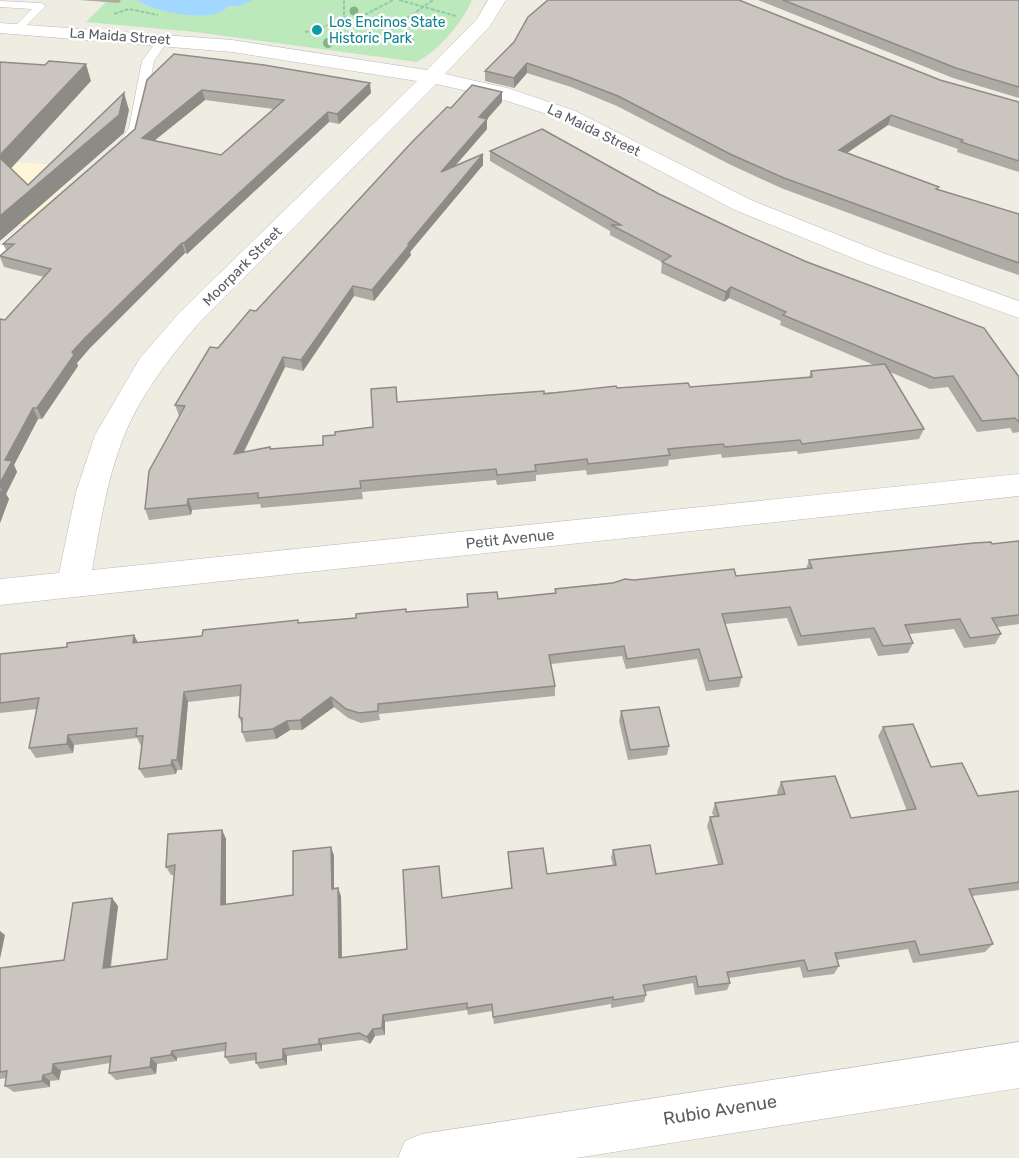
<svg xmlns="http://www.w3.org/2000/svg" width="1019" height="1158" viewBox="0 0 1019 1158" font-family="Rubik,sans-serif">
	<style>
		.commercial { fill: #fff5d7 }
		.green { fill: #bce9bc }
		.water { fill: #a2d7ff }
		.lines { fill: none; stroke-linecap: round; stroke-linejoin: round }
		.service-casing { stroke: #b7bbc0; stroke-width: 1 }
		.minor-casing { stroke: #b7bbc0; stroke-width: 1 }
		.path { stroke: #94caa4; stroke-width: 2; stroke-dasharray: 4 1.5; stroke-linecap: butt }
		.service { fill: #fff; fill-rule: evenodd }
		.minor { fill: #fff; fill-rule: evenodd }
		.tree { fill: #84b280 }
		.wall { fill: #aeaaa4; fill-rule: evenodd }
		.shaded-wall { fill: #8d8b86 }
		.building { fill: #cac6bf; stroke: #8d8b86; stroke-width: 1.5; fill-rule: evenodd }
		.culture-dot { fill: #0f9aa8; stroke: #fff; stroke-width: 2 }
		.labels { text-anchor: middle; stroke-width: 5; stroke-linejoin: round; paint-order: stroke }
		.far-culture-label { font-size: 14px; fill: #0d838f; stroke: #fff; text-anchor: start }
		.far-street-label { font-size: 14px; fill: #5a5f64; stroke: #fff }
		.street-label { font-size: 15px; fill: #5a5f64; stroke: #fff }
		.near-street-label { font-size: 18px; fill: #5a5f64; stroke: #fff }
	</style>
	<rect width="100%" height="100%" fill="#efece2"/>
	<path class="commercial" d="M 0,161 L 85,167 L 0,248 Z"/>
	<path class="green" d="M 108,0 L 472,0 C 462,23 439,50 417,62 L 195,32 L 86,22 Z"/>
	<path class="water" d="M 137,0 L 253,0 L 240,6 L 228,6 C 215,25 154,12 137,0 Z"/>
	<g class="lines">
		<g class="service-casing">
			<g id="service">
				<path d="M 0,1 L 41,3 L 46,6 L 21,31 L 17,32 L 12,29 L 32,9 L 0,7 Z"/>
				<path d="M 164,36 L 169,39 L 154,61 L 141,128 L 127,149 L 119,149 L 117,146 L 129,128 L 142,61 L 160,37 Z"/>
				<path d="M 25,225 L 30,226 L 32,229 L 30,232 L 5,254 L 0,255 L 0,244 L 20,226 Z"/>
			</g>
		</g>
		<g class="minor-casing">
			<g id="minor">
				<path d="M 488,0 L 506,0 L 490,26 L 445,74 L 507,88 L 573,110 L 751,200 L 883,253 L 1019,301 L 1019,318 L 865,263 L 735,210 L 559,118 L 495,97 L 436,84 L 197,325 C 169,359 141,394 124,436 C 107,478 100,525 92,570 L 1019,474 L 1019,496 L 0,605 L 0,579 L 59,573 L 76,492 L 95,435 L 140,358 L 179,313 L 417,81 L 232,52 L 0,33 L 0,23 L 232,40 L 427,70 L 477,19 Z"/>
				<path d="M 1019,1042 L 1019,1088 L 576,1158 L 398,1158 L 405,1141 L 422,1134 Z"/>
			</g>
		</g>
		<g class="path">
			<path d="M 399,0 L 456,16"/>
			<path d="M 114,14 L 129,9 L 158,15"/>
			<path d="M 344,17 L 414,40"/>
			<path d="M 355,20 L 393,0"/>
			<path d="M 389,31 L 433,0"/>
			<path d="M 305,32 L 320,29 L 344,17 L 344,0"/>
		</g>
		<use href="#service" class="service"/>
		<use href="#minor" class="minor"/>
	</g>
	<g class="tree">
		<circle cx="354" cy="11" r="4.5"/>
		<circle cx="328" cy="43" r="5"/>
	</g>
	<g class="wall">
		<path d="M 79,0 L 121,0 L 119,3 Z"/>
		<path d="M 758,0 L 1019,0 L 1019,98 L 953,78 Z"/>
		<path d="M 514,42 L 940,80 L 1019,102 L 1019,172 L 957,152 L 958,149 L 888,125 L 847,153 L 938,190 L 1019,214 L 1019,275 L 981,262 L 781,188 L 729,164 L 617,106 L 571,87 L 527,73 L 514,88 L 485,81 L 485,71 Z"/>
		<path d="M 147,80 L 371,93 L 339,124 L 329,122 L 187,254 L 185,253 L 89,349 L 77,363 L 78,366 L 42,419 L 38,419 L 14,465 L 17,472 L 6,494 L 9,499 L 0,523 L 0,319 L 5,320 L 44,277 L 4,267 L 0,257 L 0,255 L 6,250 L 3,244 L 135,129 ZM 205,100 L 274,109 L 221,155 L 154,141 Z"/>
		<path d="M 502,102 L 487,119 L 487,129 L 455,166 L 483,154 L 483,165 L 410,252 L 411,255 L 374,301 L 354,296 L 303,371 L 285,367 L 244,452 L 323,445 L 335,435 L 373,427 L 398,402 L 617,388 L 690,387 L 809,377 L 811,371 L 874,365 L 780,325 L 781,321 L 729,298 L 724,302 L 661,273 L 662,262 L 610,235 L 610,231 L 490,161 L 490,151 L 659,194 L 1019,377 L 1019,432 L 1013,433 L 1010,428 L 977,432 L 948,387 L 930,389 L 890,372 L 924,429 L 919,439 L 798,454 L 797,451 L 722,458 L 721,454 L 669,460 L 668,466 L 587,475 L 586,470 L 536,475 L 536,481 L 497,485 L 496,480 L 362,492 L 363,499 L 261,508 L 260,504 L 192,510 L 191,515 L 149,520 L 145,509 L 180,416 L 179,416 L 175,405 L 218,348 L 256,311 L 451,108 Z"/>
		<path d="M 1019,541 L 1019,624 L 997,627 L 1001,634 L 995,644 L 964,648 L 954,629 L 909,634 L 913,643 L 908,653 L 878,656 L 870,638 L 798,646 L 787,618 L 725,624 L 742,677 L 739,687 L 706,691 L 697,659 L 626,669 L 622,656 L 551,664 L 555,686 L 555,696 L 379,714 L 380,720 L 361,723 L 348,718 L 334,707 L 302,730 L 290,730 L 276,739 L 246,742 L 242,732 L 242,725 L 239,717 L 240,696 L 188,702 L 182,770 L 177,770 L 176,774 L 145,778 L 139,769 L 142,746 L 141,746 L 137,738 L 74,745 L 73,753 L 36,758 L 29,748 L 37,709 L 0,713 L 0,654 L 67,647 L 134,635 L 138,643 L 202,636 L 299,623 L 468,607 L 467,594 L 498,599 L 555,593 L 555,589 L 634,580 L 736,576 L 806,569 L 809,560 L 992,544 Z"/>
		<path d="M 621,711 L 669,746 L 667,755 L 628,760 L 619,721 Z"/>
		<path d="M 883,727 L 931,767 L 978,796 L 1019,791 L 1019,890 L 972,896 L 993,944 L 985,952 L 913,963 L 908,949 L 837,960 L 839,966 L 834,974 L 803,978 L 800,967 L 729,978 L 730,983 L 727,990 L 695,995 L 693,983 L 645,992 L 646,995 L 644,1002 L 611,1008 L 611,1004 L 494,1024 L 492,1011 L 468,1015 L 467,1010 L 385,1022 L 385,1035 L 375,1036 L 370,1044 L 362,1040 L 322,1045 L 322,1051 L 287,1056 L 287,1065 L 260,1069 L 256,1063 L 256,1060 L 230,1064 L 225,1057 L 225,1051 L 177,1058 L 177,1061 L 157,1064 L 156,1074 L 116,1080 L 109,1073 L 110,1063 L 61,1071 L 59,1080 L 50,1081 L 50,1087 L 14,1092 L 5,1086 L 6,1078 L 0,1079 L 0,968 L 64,960 L 118,906 L 111,967 L 167,959 L 174,875 L 171,875 L 166,867 L 222,830 L 226,839 L 226,904 L 293,895 L 331,847 L 334,856 L 334,888 L 341,896 L 342,958 L 407,949 L 442,898 L 511,888 L 508,852 L 547,874 L 613,865 L 611,858 L 613,850 L 656,874 L 718,865 L 707,826 L 710,817 L 714,816 L 712,813 L 715,803 L 778,795 L 777,792 L 781,782 L 851,818 L 907,811 L 878,736 Z"/>
	</g>
	<g class="shaded-wall">
		<path d="M 527,63 L 527,73 L 514,88 L 514,78 Z"/>
		<path d="M 86,64 L 91,81 L 6,174 L 0,160 L 0,155 Z"/>
		<path d="M 370,83 L 371,93 L 339,124 L 337,114 Z"/>
		<path d="M 202,90 L 205,100 L 145,148 L 142,138 Z"/>
		<path d="M 502,92 L 502,102 L 487,119 L 487,129 L 441,182 L 441,172 L 479,117 Z"/>
		<path d="M 124,93 L 129,110 L 124,133 L 0,241 L 0,216 Z"/>
		<path d="M 328,112 L 329,122 L 187,254 L 184,243 Z"/>
		<path d="M 891,115 L 888,125 L 836,160 L 839,150 Z"/>
		<path d="M 483,154 L 483,165 L 410,252 L 411,255 L 374,301 L 372,290 L 408,244 Z"/>
		<path d="M 182,243 L 185,253 L 89,349 L 77,363 L 72,352 L 85,338 Z"/>
		<path d="M 353,286 L 354,296 L 303,371 L 301,360 Z"/>
		<path d="M 731,287 L 729,298 L 724,302 L 726,292 Z"/>
		<path d="M 74,355 L 78,366 L 42,419 L 37,408 Z"/>
		<path d="M 283,357 L 285,367 L 237,465 L 234,454 Z"/>
		<path d="M 33,408 L 38,419 L 14,465 L 17,472 L 6,494 L 9,499 L 0,523 L 0,483 L 5,460 Z"/>
		<path d="M 188,499 L 192,510 L 191,515 L 187,505 Z"/>
		<path d="M 134,635 L 139,645 L 133,643 Z"/>
		<path d="M 184,692 L 188,702 L 182,770 L 177,760 Z"/>
		<path d="M 331,697 L 334,707 L 302,730 L 300,720 Z"/>
		<path d="M 287,721 L 290,730 L 276,739 L 273,729 Z"/>
		<path d="M 68,735 L 74,745 L 73,753 L 67,744 Z"/>
		<path d="M 172,760 L 177,770 L 176,774 L 171,765 Z"/>
		<path d="M 222,830 L 226,839 L 226,913 L 221,905 Z"/>
		<path d="M 331,847 L 334,856 L 334,897 L 332,889 Z"/>
		<path d="M 338,888 L 341,896 L 342,966 L 339,958 Z"/>
		<path d="M 112,898 L 118,906 L 109,976 L 103,968 Z"/>
		<path d="M 0,931 L 5,935 L 0,959 Z"/>
		<path d="M 383,1015 L 385,1022 L 385,1035 L 382,1028 Z"/>
		<path d="M 373,1029 L 375,1036 L 370,1044 L 367,1037 Z"/>
		<path d="M 319,1039 L 322,1045 L 322,1051 L 319,1044 Z"/>
		<path d="M 283,1049 L 287,1056 L 287,1065 L 283,1059 Z"/>
		<path d="M 172,1051 L 177,1058 L 177,1061 L 171,1055 Z"/>
		<path d="M 151,1058 L 157,1064 L 156,1074 L 150,1067 Z"/>
		<path d="M 53,1064 L 61,1071 L 59,1080 L 52,1073 Z"/>
		<path d="M 43,1075 L 50,1081 L 50,1087 L 42,1081 Z"/>
	</g>
	<g class="building">
		<path d="M 548,0 L 739,0 L 940,80 L 1019,102 L 1019,161 L 961,142 L 963,140 L 891,115 L 839,150 L 939,187 L 936,189 L 1019,214 L 1019,263 L 985,251 L 784,178 L 730,154 L 618,96 L 571,78 L 527,63 L 514,78 L 485,71 L 514,42 L 528,17 Z"/>
		<path d="M 783,0 L 1019,0 L 1019,87 L 956,68 Z"/>
		<path d="M 174,54 L 264,65 L 370,83 L 337,114 L 328,112 L 184,243 L 182,243 L 85,338 L 72,352 L 74,355 L 37,408 L 33,408 L 5,460 L 12,461 L 0,483 L 0,319 L 5,320 L 51,269 L 0,256 L 14,244 L 3,244 L 135,129 L 147,80 ZM 202,90 L 284,100 L 221,155 L 142,138 Z"/>
		<path d="M 49,61 L 86,64 L 0,155 L 0,62 L 45,65 Z"/>
		<path d="M 472,85 L 502,92 L 479,117 L 487,119 L 441,172 L 483,154 L 408,244 L 410,244 L 372,290 L 353,286 L 301,360 L 283,357 L 234,454 L 270,447 L 270,449 L 323,445 L 323,436 L 335,435 L 335,432 L 373,427 L 371,389 L 396,387 L 397,402 L 544,391 L 544,394 L 616,386 L 617,388 L 688,383 L 690,387 L 812,377 L 811,371 L 885,364 L 924,429 L 802,444 L 800,440 L 725,447 L 723,444 L 668,449 L 670,455 L 588,464 L 587,459 L 535,465 L 536,471 L 497,475 L 496,469 L 360,481 L 361,488 L 258,498 L 258,493 L 188,499 L 187,505 L 145,509 L 149,471 L 185,406 L 175,405 L 210,347 L 218,348 L 250,310 L 256,311 L 412,142 L 447,107 L 451,108 Z"/>
		<path d="M 124,93 L 119,115 L 0,216 L 0,158 L 28,185 Z"/>
		<path d="M 542,129 L 659,194 L 739,232 L 807,262 L 984,328 L 1019,377 L 1019,422 L 1015,418 L 982,421 L 953,376 L 934,378 L 783,315 L 786,312 L 731,287 L 726,292 L 662,262 L 671,256 L 611,225 L 621,225 L 490,151 Z"/>
		<path d="M 0,488 L 3,488 L 0,496 Z"/>
		<path d="M 1019,541 L 1019,615 L 992,618 L 1001,634 L 970,638 L 960,619 L 905,625 L 913,643 L 883,646 L 874,628 L 801,636 L 790,607 L 722,614 L 742,677 L 709,681 L 699,649 L 627,659 L 624,646 L 549,655 L 555,686 L 378,704 L 378,711 L 359,713 L 346,709 L 331,697 L 300,720 L 287,721 L 273,729 L 242,732 L 242,718 L 239,717 L 241,685 L 184,692 L 177,760 L 172,760 L 171,765 L 139,769 L 143,736 L 136,736 L 137,728 L 68,735 L 67,744 L 29,748 L 39,698 L 0,703 L 0,654 L 67,647 L 67,643 L 134,635 L 133,643 L 202,636 L 203,630 L 298,620 L 298,623 L 356,618 L 356,614 L 406,609 L 406,612 L 468,607 L 467,594 L 497,592 L 498,599 L 556,593 L 555,589 L 613,583 L 625,579 L 634,580 L 734,569 L 736,576 L 812,568 L 809,560 L 974,543 L 991,542 L 992,544 Z"/>
		<path d="M 659,707 L 669,746 L 630,750 L 621,711 Z"/>
		<path d="M 913,724 L 931,767 L 962,763 L 978,796 L 1019,791 L 1019,882 L 969,889 L 993,944 L 920,955 L 915,941 L 835,953 L 839,966 L 808,971 L 804,960 L 727,972 L 730,983 L 698,987 L 696,976 L 643,985 L 646,995 L 613,1000 L 613,997 L 493,1017 L 492,1004 L 467,1008 L 467,1003 L 383,1015 L 382,1028 L 373,1029 L 367,1037 L 359,1033 L 319,1039 L 319,1044 L 283,1049 L 283,1059 L 256,1063 L 256,1053 L 225,1057 L 226,1043 L 172,1051 L 171,1055 L 151,1058 L 150,1067 L 109,1073 L 111,1056 L 53,1064 L 52,1073 L 43,1075 L 42,1081 L 5,1086 L 7,1071 L 0,1072 L 0,968 L 64,960 L 73,903 L 112,898 L 103,968 L 167,959 L 175,865 L 166,867 L 168,834 L 222,830 L 221,905 L 293,895 L 293,851 L 331,847 L 332,889 L 338,888 L 339,958 L 407,949 L 403,870 L 439,866 L 442,898 L 512,888 L 508,852 L 543,848 L 547,874 L 616,865 L 613,850 L 650,845 L 656,874 L 723,864 L 710,817 L 719,816 L 715,803 L 785,794 L 781,782 L 835,776 L 851,818 L 916,809 L 883,727 Z"/>
	</g>
	<circle class="culture-dot" cx="317" cy="30" r="6"/>
	<g class="labels">
		<g class="far-culture-label">
			<text x="329" y="27">Los Encinos State<tspan x="329" dy="16">Historic Park</tspan></text>
		</g>
		<g class="far-street-label">
			<text transform="translate(120 36) rotate(4)" y="5">La Maida Street</text>
			<text transform="translate(594 130) rotate(26)" y="5">La Maida Street</text>
			<text transform="translate(242 266) rotate(-45)" y="5">Moorpark Street</text>
		</g>
		<g class="street-label">
			<text transform="translate(510 539) rotate(-6)" y="5">Petit Avenue</text>
		</g>
		<g class="near-street-label">
			<text transform="translate(720 1110) rotate(-9)" y="6">Rubio Avenue</text>
		</g>
	</g>
</svg>
